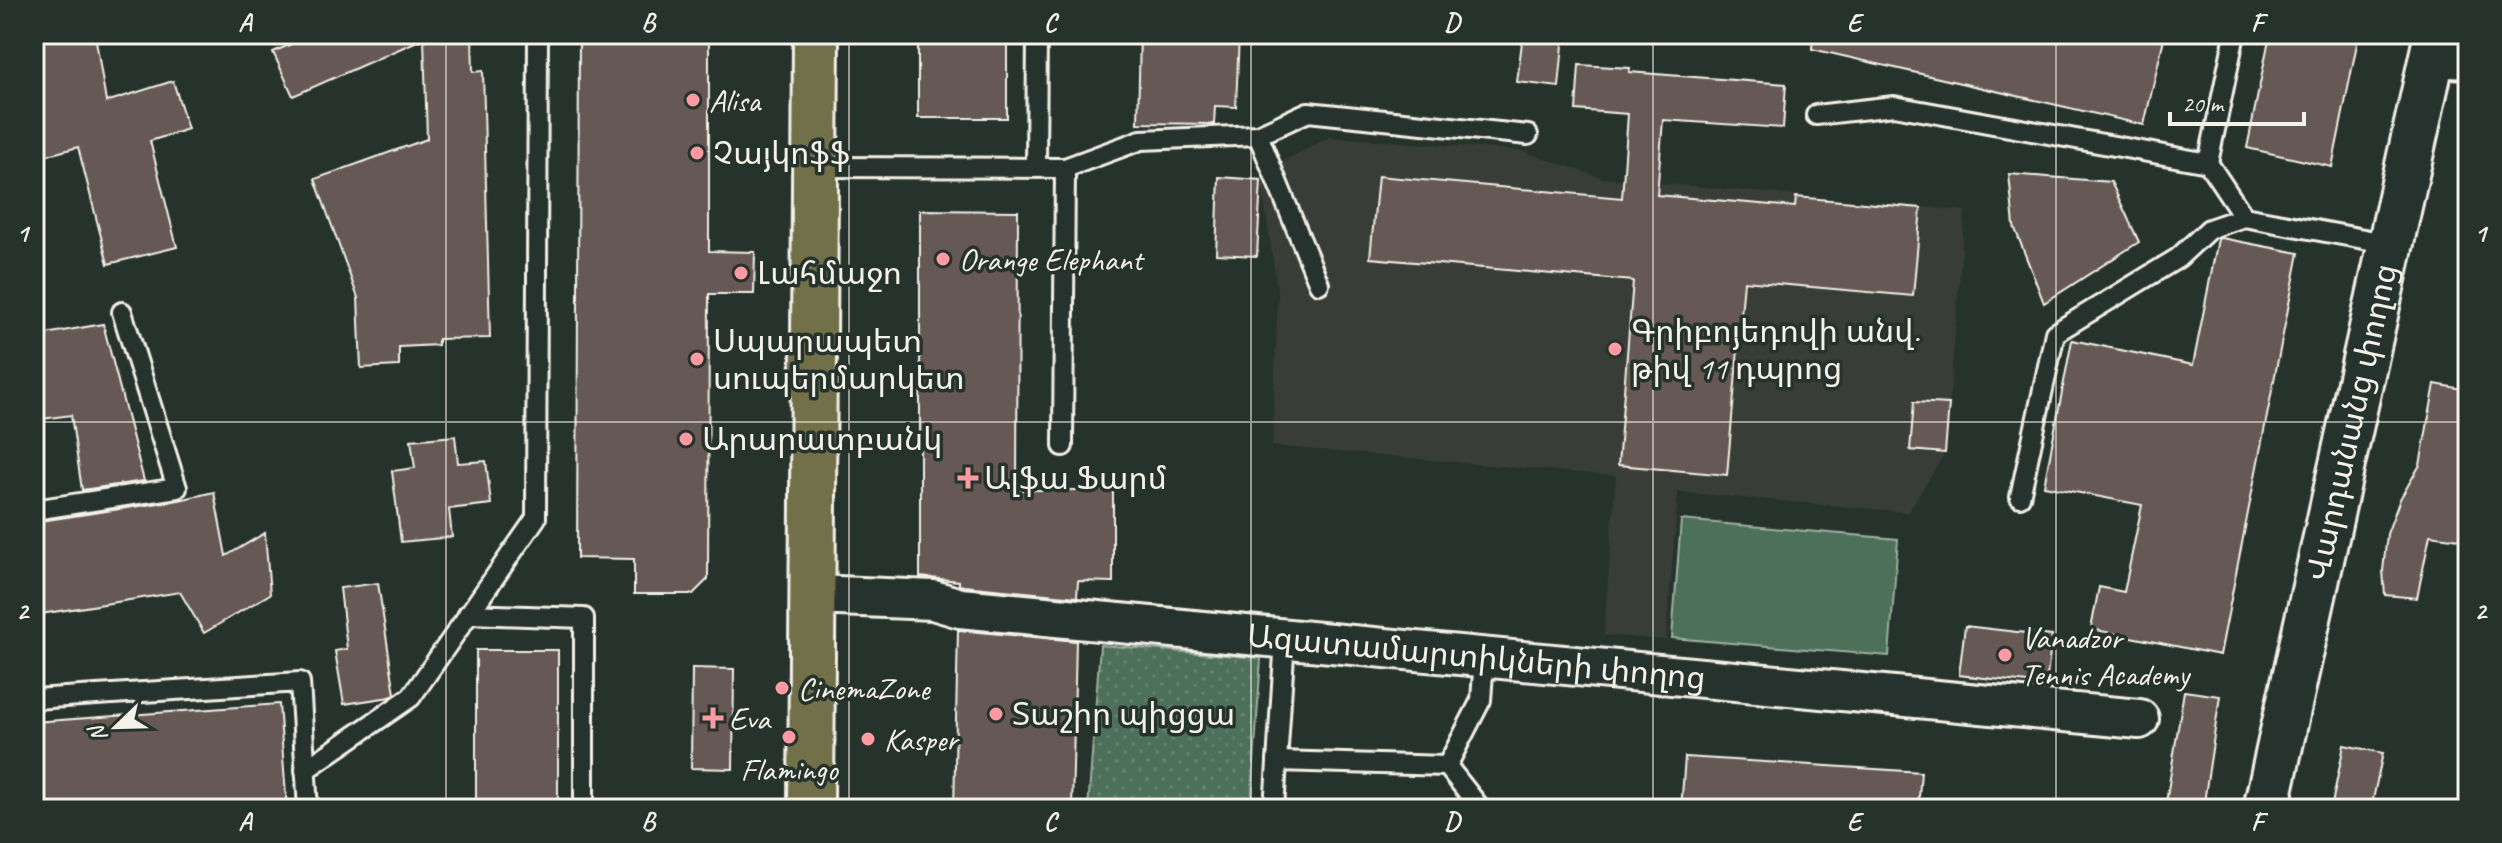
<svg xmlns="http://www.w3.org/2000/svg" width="2502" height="843" viewBox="0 0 2502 843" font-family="Caveat,'Noto Sans Armenian',sans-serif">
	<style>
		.built { fill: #393e39 }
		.green { fill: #4d6f5a; stroke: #a0b0a1; stroke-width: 2 }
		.garden { fill: url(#garden-dots); stroke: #a0b0a1; stroke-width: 2 }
		.building { fill: #655954; stroke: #f4f1e8; stroke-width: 2 }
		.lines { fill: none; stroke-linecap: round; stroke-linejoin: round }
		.service-casing { stroke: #f4f1e8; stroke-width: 24 }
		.minor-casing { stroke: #f4f1e8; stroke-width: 44 }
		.tertiary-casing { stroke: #f4f1e8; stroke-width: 50 }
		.primary-casing { stroke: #f4f1e8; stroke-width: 50 }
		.service { stroke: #26332d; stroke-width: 18 }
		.minor { stroke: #26332d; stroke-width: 38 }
		.tertiary { stroke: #26332d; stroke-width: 44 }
		.primary { stroke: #726f4a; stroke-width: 44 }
		.grid { fill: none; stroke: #f4f1e8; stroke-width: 2; stroke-opacity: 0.55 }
		.poi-dot { fill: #ff9aa2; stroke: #26332d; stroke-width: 3 }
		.labels { text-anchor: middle; stroke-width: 7; stroke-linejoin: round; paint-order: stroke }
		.poi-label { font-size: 32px; fill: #f4f1e8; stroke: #26332d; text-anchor: start }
		.street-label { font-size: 32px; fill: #f4f1e8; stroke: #26332d }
		.neatline { fill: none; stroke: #f4f1e8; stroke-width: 3 }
		.grid-label { font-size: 26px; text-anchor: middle; font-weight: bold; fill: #f4f1e8 }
	</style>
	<defs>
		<pattern id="garden-dots" width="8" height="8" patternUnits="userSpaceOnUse" patternTransform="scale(2)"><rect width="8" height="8" fill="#4d6f5a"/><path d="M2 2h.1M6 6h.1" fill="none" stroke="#678472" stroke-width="1.8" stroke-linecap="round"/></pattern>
	</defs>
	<rect width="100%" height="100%" fill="#26332d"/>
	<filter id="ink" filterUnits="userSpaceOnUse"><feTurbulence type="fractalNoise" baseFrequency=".0125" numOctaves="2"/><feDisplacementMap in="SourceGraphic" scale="16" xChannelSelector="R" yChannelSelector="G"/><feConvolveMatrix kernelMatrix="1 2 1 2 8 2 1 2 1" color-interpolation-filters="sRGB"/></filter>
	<g filter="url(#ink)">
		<path class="built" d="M 1330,137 L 1522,151 L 1602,178 L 1965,211 L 1945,453 L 1908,512 L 1678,492 L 1666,640 L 1604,635 L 1616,476 L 1272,446 L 1278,294 L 1261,180 L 1270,168 Z"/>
		<path class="green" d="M 1681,520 L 1898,539 L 1889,656 L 1672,638 Z"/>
		<path class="garden" d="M 1100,645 L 1261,658 L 1251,809 L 1088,809 Z"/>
		<g class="building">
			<path d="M 34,34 L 95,34 L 106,102 L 173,81 L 188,129 L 150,141 L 177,247 L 108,264 L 78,147 L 34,159 Z"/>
			<path d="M 314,34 L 472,34 L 473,72 L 483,71 L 490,338 L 438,339 L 438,345 L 399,347 L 399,366 L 361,368 L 358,298 L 315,179 L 427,139 L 424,38 L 293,96 L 273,52 Z"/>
			<path d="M 579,34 L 709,34 L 709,251 L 755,252 L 754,294 L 709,294 L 708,579 L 693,594 L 634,594 L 634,559 L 577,558 Z"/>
			<rect x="918" y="34" width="89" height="84"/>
			<path d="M 1140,34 L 1239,34 L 1236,107 L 1215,106 L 1214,124 L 1138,123 Z"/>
			<path d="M 1523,34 L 1564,34 L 1559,87 L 1517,82 Z"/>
			<path d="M 1813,34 L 2165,34 L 2144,125 L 1812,49 Z"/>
			<path d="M 2270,34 L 2359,34 L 2332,167 L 2247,148 Z"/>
			<path d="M 1579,65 L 1630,68 L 1629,72 L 1786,84 L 1783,128 L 1663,120 L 1657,195 L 1795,207 L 1796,197 L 1921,208 L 1913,296 L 1744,281 L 1727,475 L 1618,465 L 1633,281 L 1370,258 L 1378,176 L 1622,198 L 1628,114 L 1576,110 Z"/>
			<path d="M 2009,174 L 2111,182 L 2139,242 L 2044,303 L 2014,226 Z"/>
			<path d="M 1219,177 L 1261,180 L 1257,256 L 1216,254 Z"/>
			<path d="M 920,210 L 1018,211 L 1017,490 L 1113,490 L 1113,582 L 1078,581 L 1077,597 L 964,586 L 959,585 L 959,581 L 920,577 Z"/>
			<path d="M 2221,238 L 2299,253 L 2220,655 L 2091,629 L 2099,587 L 2124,592 L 2142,505 L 2044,486 L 2072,340 L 2193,365 L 2218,239 Z"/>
			<path d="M 103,324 L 144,481 L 82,490 L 71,415 L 34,420 L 34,336 Z"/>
			<path d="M 2435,384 L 2468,390 L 2468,540 L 2430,535 L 2417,598 L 2385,595 L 2383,571 L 2387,534 L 2400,499 L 2420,465 Z"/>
			<path d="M 1914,402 L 1949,404 L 1945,453 L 1910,450 Z"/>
			<path d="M 455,436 L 458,463 L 486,461 L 491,504 L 449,509 L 452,537 L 401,542 L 392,471 L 415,468 L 411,440 Z"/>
			<path d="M 214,492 L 226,556 L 265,533 L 270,594 L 204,633 L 180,592 L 34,615 L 34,522 L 179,500 Z"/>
			<path d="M 378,583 L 395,694 L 390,697 L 344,704 L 335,651 L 347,649 L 340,588 Z"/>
			<path d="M 1965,626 L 2052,636 L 2046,685 L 1959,675 Z"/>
			<path d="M 958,630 L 1076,641 L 1072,809 L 954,809 Z"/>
			<rect x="476" y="650" width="82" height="159"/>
			<path d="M 692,668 L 734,669 L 733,769 L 691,768 Z"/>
			<path d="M 2184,691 L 2220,696 L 2203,809 L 2165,809 Z"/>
			<path d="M 279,704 L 287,809 L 34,809 L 34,722 Z"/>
			<path d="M 2344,745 L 2383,753 L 2371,809 L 2331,809 Z"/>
			<path d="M 1685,757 L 1921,772 L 1918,809 L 1681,809 Z"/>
		</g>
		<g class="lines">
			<g class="service-casing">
				<g id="service">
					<path d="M 1816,115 L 1894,106 L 2208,163 L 2244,217 L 2391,244"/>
					<path d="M 1258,135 L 1319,284"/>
					<path d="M 2208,163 L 2235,34"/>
					<path d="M 817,167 L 1065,168 L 1141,140 L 1258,135 L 1308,112 L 1528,135"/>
					<path d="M 1036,167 L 1037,34"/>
					<path d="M 1063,446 L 1065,168"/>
					<path d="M 2020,497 L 2055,333 L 2178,258 L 2209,229 L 2244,217"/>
					<path d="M 34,510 L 177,488 L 122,312"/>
					<path d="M 468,614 L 584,618 L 584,809"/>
					<path d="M 34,699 L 300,682 L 308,809"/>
					<path d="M 1277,761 L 1447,766"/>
					<path d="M 305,770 L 411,697 L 536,518 L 538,34"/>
					<path d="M 1274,809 L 1285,639"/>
					<path d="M 1481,809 L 1447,766 L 1481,700 L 1484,659"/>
				</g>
			</g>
			<g class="minor-casing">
				<g id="minor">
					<path d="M 2432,57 L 2468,59"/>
					<path id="s1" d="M 814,595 L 933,600 L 960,608 L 2139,719"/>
				</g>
			</g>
			<g class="tertiary-casing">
				<g id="tertiary">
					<path id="s2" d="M 2266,809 L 2437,34"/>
				</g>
			</g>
			<g class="primary-casing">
				<path id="primary" d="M 811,809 L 816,34"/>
			</g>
			<use href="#service" class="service"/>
			<use href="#minor" class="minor"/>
			<use href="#tertiary" class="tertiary"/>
			<use href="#primary" class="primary"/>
		</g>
	</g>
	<path class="grid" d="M 446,34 L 446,809M 849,34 L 849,809M 1251,34 L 1251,809M 1653,34 L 1653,809M 2056,34 L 2056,809M 34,422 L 2468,422"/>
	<g class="poi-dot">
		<circle cx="693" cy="100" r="8"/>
		<circle cx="697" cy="153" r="8"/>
		<circle cx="943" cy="259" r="8"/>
		<circle cx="741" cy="273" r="8"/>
		<circle cx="1615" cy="349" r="8"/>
		<circle cx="697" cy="359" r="8"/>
		<circle cx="686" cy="439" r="8"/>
		<path d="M964 466h8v8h8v8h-8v8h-8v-8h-8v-8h8z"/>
		<circle cx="2005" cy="655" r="8"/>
		<circle cx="782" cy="688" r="8"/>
		<circle cx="996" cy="714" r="8"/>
		<path d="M709 706h8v8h8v8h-8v8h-8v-8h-8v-8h8z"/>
		<circle cx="789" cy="737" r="8"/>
		<circle cx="868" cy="739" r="8"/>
	</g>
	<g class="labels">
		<g class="poi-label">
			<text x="709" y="111">Alisa</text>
			<text x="713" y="164">Չայկոֆֆ</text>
			<text x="959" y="270">Orange Elephant</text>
			<text x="757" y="284">Լահմաջո</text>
			<text x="1631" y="342">Գրիբոյեդովի անվ.<tspan x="1631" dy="37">թիվ 11 դպրոց</tspan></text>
			<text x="713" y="352">Սպարապետ<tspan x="713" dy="37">սուպերմարկետ</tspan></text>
			<text x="702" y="450">Արարատբանկ</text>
			<text x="984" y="489">Ալֆա Ֆարմ</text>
			<text x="2021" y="648">Vanadzor<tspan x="2021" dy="37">Tennis Academy</tspan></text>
			<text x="798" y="699">CinemaZone</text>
			<text x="1012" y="725">Տաշիր պիցցա</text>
			<text x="729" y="729">Eva</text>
			<text x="884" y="750">Kasper</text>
			<text x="789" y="780" text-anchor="middle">Flamingo</text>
		</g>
		<g class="street-label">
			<text dy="11" stroke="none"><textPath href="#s2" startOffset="396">Վարդանանց փողոց</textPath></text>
			<text dy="11" stroke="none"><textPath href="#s1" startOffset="666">Ազատամարտիկների փողոց</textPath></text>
		</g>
	</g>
	<rect width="2502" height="843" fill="none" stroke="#26332d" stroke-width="88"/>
	<g transform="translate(116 727) rotate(247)" stroke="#26332d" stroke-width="6" paint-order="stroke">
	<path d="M0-6L14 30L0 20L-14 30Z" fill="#f4f1e8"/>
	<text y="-12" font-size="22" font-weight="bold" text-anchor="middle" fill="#f4f1e8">N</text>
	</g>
	<path d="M2170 112v12h134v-12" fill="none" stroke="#f4f1e8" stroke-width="4"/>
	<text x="2182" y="112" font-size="24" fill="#f4f1e8" stroke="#26332d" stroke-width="6" paint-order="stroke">20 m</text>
	<rect x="44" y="44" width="2414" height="755" class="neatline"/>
	<g class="grid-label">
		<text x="245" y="31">A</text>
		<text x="648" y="31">B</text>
		<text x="1050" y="31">C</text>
		<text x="1452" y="31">D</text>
		<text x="1854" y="31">E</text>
		<text x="2257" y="31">F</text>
		<text x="22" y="242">1</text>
		<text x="2480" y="242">1</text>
		<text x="22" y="619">2</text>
		<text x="2480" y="619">2</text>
		<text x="245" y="830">A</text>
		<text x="648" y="830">B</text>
		<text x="1050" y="830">C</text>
		<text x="1452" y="830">D</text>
		<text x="1854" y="830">E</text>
		<text x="2257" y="830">F</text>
	</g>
</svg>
